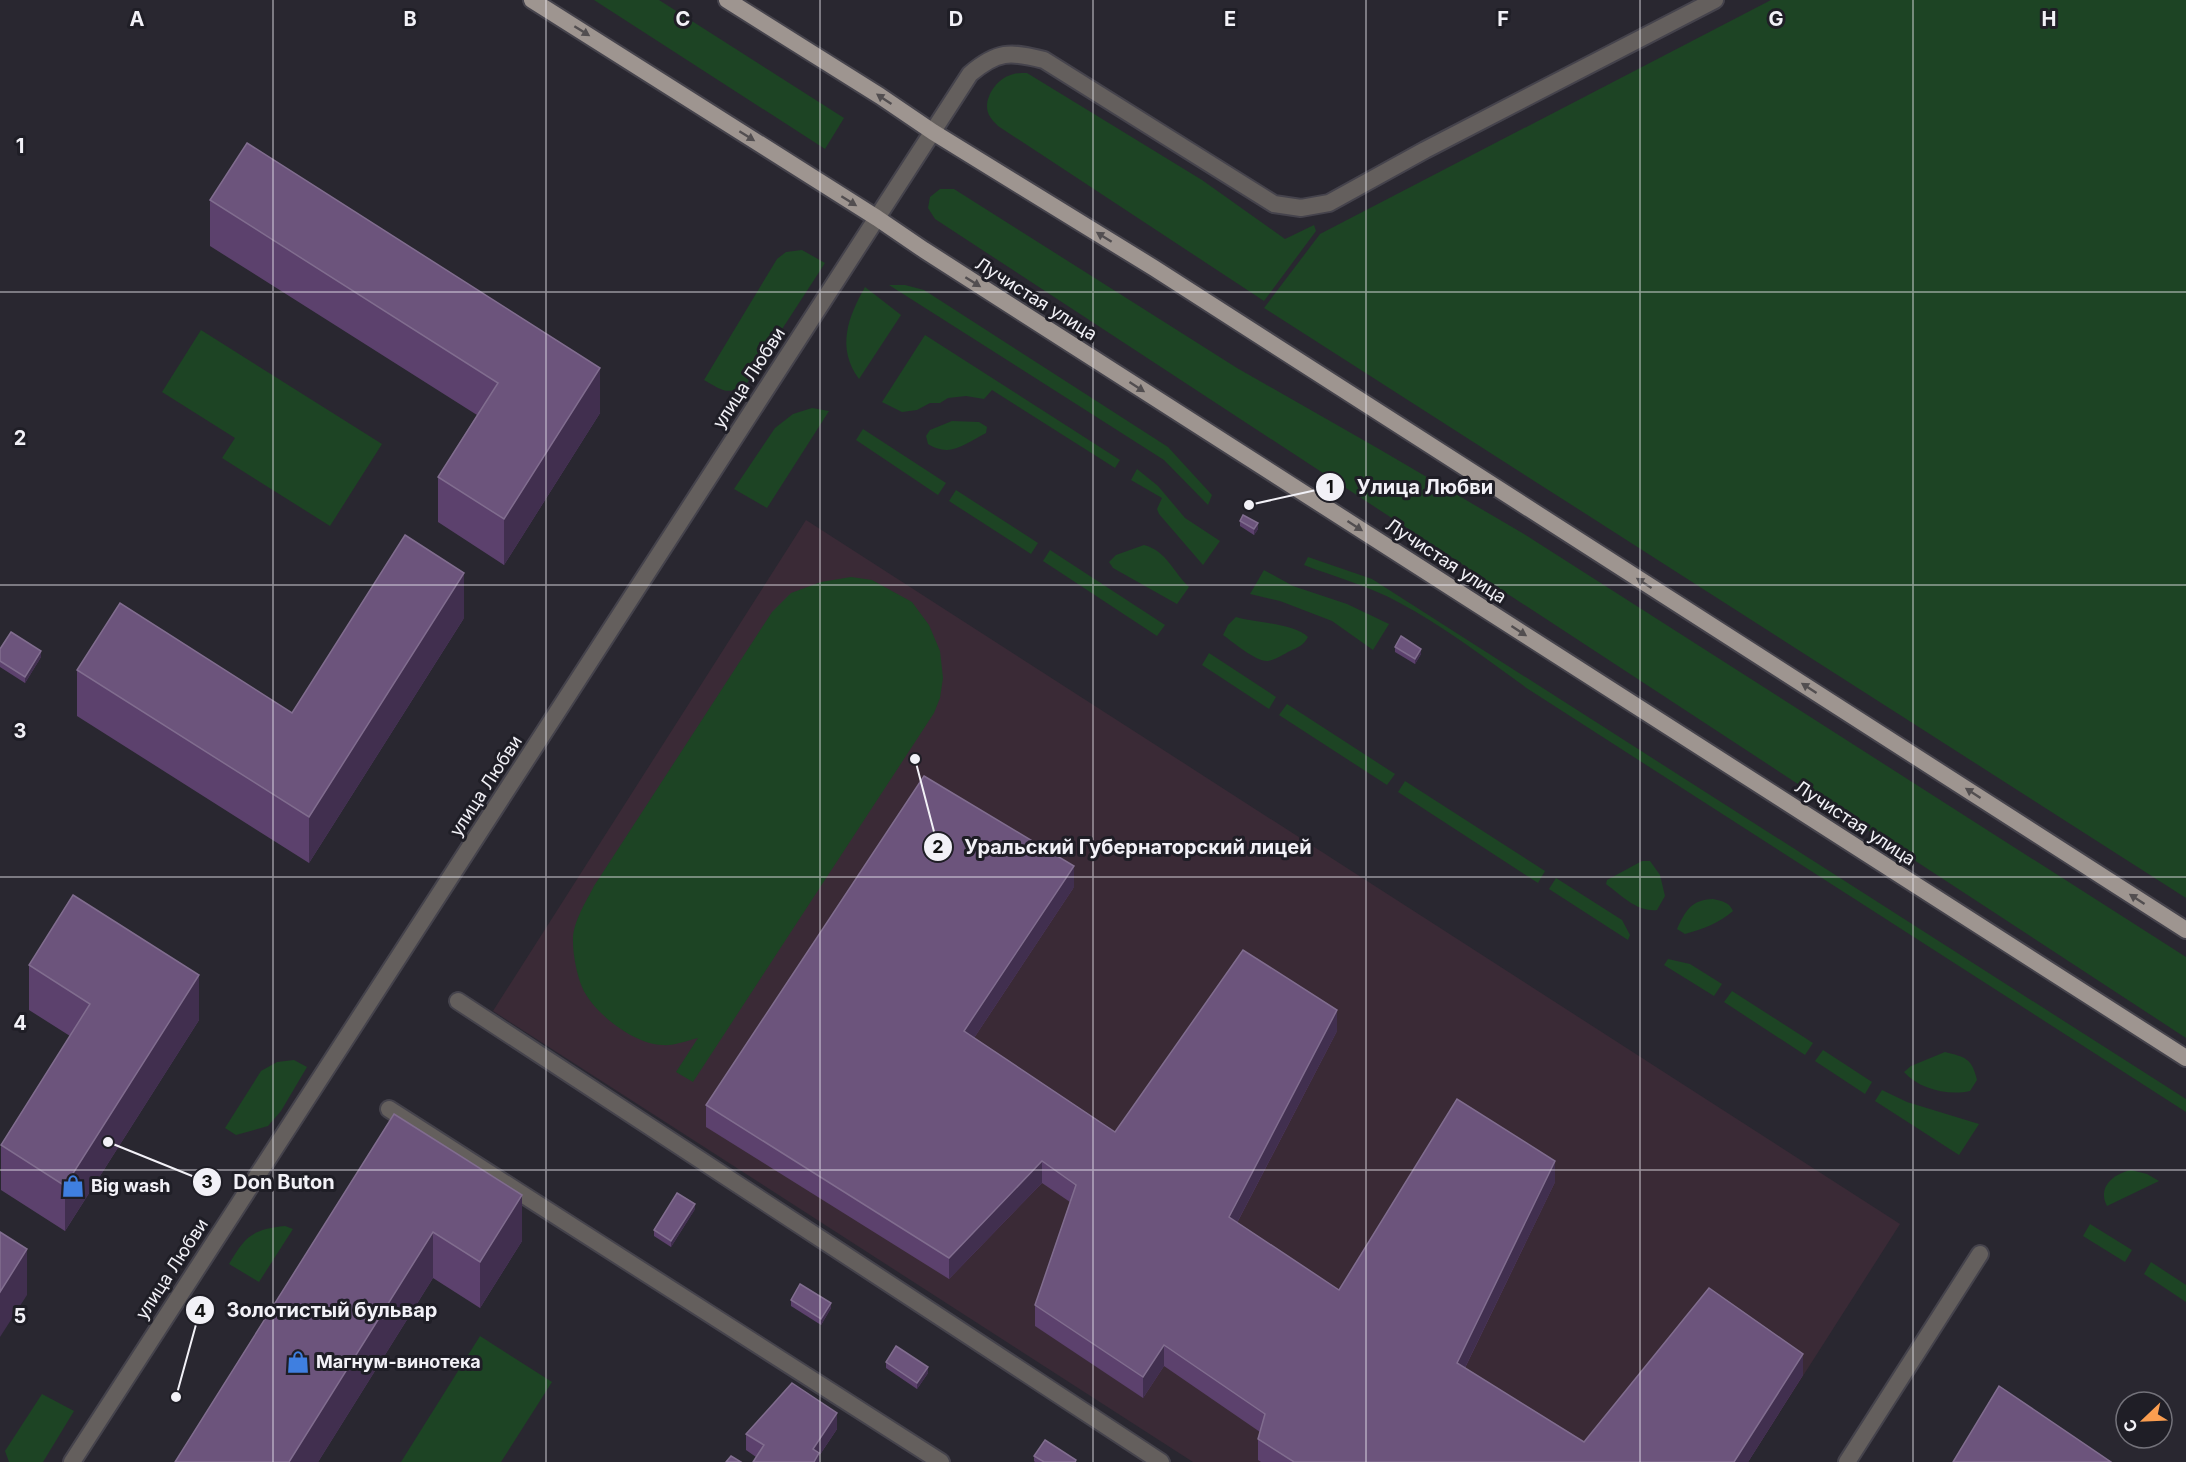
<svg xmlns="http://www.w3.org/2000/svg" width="2186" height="1462" viewBox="0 0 2186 1462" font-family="Inter,sans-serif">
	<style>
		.education { fill: #3a2a36 }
		.green { fill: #1d4424 }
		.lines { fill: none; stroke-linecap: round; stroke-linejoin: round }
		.pedestrian-casing { stroke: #45434c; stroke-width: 20 }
		.minor-casing { stroke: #45434c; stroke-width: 20 }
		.primary-casing { stroke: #45434c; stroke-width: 20 }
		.pedestrian { stroke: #645f5d; stroke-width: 16 }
		.minor { stroke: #645f5d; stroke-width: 16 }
		.primary { stroke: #9e9590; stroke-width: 16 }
		.wall { fill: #5c416d }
		.shaded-wall { fill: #412f4f }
		.building { fill: #6c547c; stroke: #816d8f; stroke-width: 1.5 }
		.oneway { fill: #524e50 }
		.grid { fill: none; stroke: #f2f1f7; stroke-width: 1.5; stroke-opacity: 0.55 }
		.labels { text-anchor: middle; stroke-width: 6; stroke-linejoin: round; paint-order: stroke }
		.street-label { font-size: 18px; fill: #f2f1f7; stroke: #1f1e26 }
		.poi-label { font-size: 18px; font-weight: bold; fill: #f2f1f7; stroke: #1f1e26; text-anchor: start }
		.grid-label { font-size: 20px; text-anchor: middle; font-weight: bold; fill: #f2f1f7; stroke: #1f1e26; stroke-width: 6; stroke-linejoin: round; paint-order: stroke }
		.leader { fill: none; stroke: #f2f1f7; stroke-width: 2 }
		.callout-dot { fill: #f2f1f7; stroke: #1f1e26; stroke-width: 2 }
		.mark-label { font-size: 18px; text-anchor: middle; font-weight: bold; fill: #111 }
		.callout-label { font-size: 20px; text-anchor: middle; font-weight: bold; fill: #f2f1f7; stroke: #1f1e26; stroke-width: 6; stroke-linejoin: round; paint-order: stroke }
	</style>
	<rect width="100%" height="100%" fill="#292730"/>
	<path class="education" d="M 806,520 L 1900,1224 L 1748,1462 L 1193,1462 L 493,1011 Z"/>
	<g class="green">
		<path d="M 594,0 L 659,0 L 844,118 L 825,149 Z"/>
		<path d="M 1771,0 L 2186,0 L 2186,898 L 1264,308 L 1320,234 Z"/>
		<path d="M 1027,73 L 1202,180 L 1285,239 L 1314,225 L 1316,231 L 1264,301 L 998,126 C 995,123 991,119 989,115 C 982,101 995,81 1008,76 C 1014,73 1021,73 1027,73 Z"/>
		<path d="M 940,189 L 954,189 L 1237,368 L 1379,449 L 1524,534 L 2186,957 L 2186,1038 L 935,219 L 928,208 L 930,197 Z"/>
		<path d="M 802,250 L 825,263 L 747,383 C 728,397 722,390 704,380 L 777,259 L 786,252 Z"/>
		<path d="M 889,285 L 905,285 L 924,290 L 1168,447 L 1212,495 L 1208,505 L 1164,460 Z"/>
		<path d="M 865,287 L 901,315 L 859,379 C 836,348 848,317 865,287 Z"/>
		<path d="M 201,330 L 382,444 L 330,526 L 222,458 L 235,438 L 162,392 Z"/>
		<path d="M 925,335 L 1120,460 L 1115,468 L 992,390 L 984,399 L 966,396 L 948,398 L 940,403 L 930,403 L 917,410 L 902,412 L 882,402 Z"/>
		<path d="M 812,408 L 829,411 L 767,508 L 734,489 L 775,428 L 793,414 Z"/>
		<path d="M 952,421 L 979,422 L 987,427 L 986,433 C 964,444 951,458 928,444 L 926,436 L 930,430 Z"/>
		<path d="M 863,429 L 946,483 L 938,495 L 856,440 Z"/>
		<path d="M 1137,469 L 1158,486 L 1185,518 L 1220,541 L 1203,565 L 1159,514 L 1157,509 L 1162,498 L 1131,480 Z"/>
		<path d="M 956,490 L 1038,543 L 1031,554 L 949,501 Z"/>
		<path d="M 1144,545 C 1167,551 1173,572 1189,587 L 1177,604 L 1113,568 L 1109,562 L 1116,555 Z"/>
		<path d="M 1050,550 L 1165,625 L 1157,636 L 1043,561 Z"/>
		<path d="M 1308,557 L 1372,579 L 2186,1099 L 2186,1112 L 1528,689 C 1486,659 1444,626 1398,602 C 1369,586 1335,577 1304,565 Z"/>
		<path d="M 1264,570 L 1293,586 L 1347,604 L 1389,624 L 1373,650 L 1332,621 L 1280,601 L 1250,594 Z"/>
		<path d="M 851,577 L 872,580 L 912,602 L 929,625 L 940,651 L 943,678 L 940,698 L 934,713 L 693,1082 L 676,1072 L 698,1038 C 686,1041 674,1046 662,1045 C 634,1044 593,1013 582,987 C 577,975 573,955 573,942 C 572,923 586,902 594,886 L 772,612 L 791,593 L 821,582 Z"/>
		<path d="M 1236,617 C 1255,623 1294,623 1308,637 C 1304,645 1297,648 1290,651 C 1284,654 1275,660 1268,661 C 1256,662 1233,642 1223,635 L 1228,625 Z"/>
		<path d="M 1209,653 L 1276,697 L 1269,709 L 1202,665 Z"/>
		<path d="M 1287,704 L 1395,774 L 1387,785 L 1279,715 Z"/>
		<path d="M 1405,781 L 1545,871 L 1538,883 L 1398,792 Z"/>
		<path d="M 1642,861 L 1650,861 L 1660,875 L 1665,896 L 1657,910 C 1637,912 1622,896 1606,884 L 1607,880 Z"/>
		<path d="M 1556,878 L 1622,920 L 1630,935 L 1628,940 L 1549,889 Z"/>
		<path d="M 1713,899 C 1722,901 1729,902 1733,911 C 1719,923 1703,929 1685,934 L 1677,929 C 1686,910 1691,900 1713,899 Z"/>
		<path d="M 1668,959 L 1690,964 L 1722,984 L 1714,996 L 1664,965 Z"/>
		<path d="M 1732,991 L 1813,1043 L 1805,1055 L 1724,1002 Z"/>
		<path d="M 1823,1050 L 1872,1082 L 1865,1094 L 1815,1061 Z"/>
		<path d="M 1945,1052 C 1965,1057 1972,1058 1977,1080 L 1970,1091 C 1948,1096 1919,1089 1904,1072 L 1911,1066 Z"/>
		<path d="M 294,1060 L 307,1067 L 281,1111 L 268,1126 L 236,1135 L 225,1128 L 261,1071 L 277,1062 Z"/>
		<path d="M 1882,1090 L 1907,1102 L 1979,1124 L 1959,1155 L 1875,1101 Z"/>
		<path d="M 2131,1170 L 2147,1174 L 2159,1181 L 2107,1206 C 2097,1187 2113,1174 2131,1170 Z"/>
		<path d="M 2090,1224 L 2132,1250 L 2125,1262 L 2083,1236 Z"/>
		<path d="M 285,1226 L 293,1229 L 259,1282 L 229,1264 C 245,1236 253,1229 285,1226 Z"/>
		<path d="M 2151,1262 L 2186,1285 L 2186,1302 L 2144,1274 Z"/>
		<path d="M 480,1336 L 552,1382 L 501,1462 L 401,1462 Z"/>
		<path d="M 42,1394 L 74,1411 L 43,1462 L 9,1462 L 5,1451 Z"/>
	</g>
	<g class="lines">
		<g class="pedestrian-casing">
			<g id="pedestrian">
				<path d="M 458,1001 L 1161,1462"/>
				<path d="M 389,1109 L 941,1462"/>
				<path d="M 1847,1462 L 1980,1254"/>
			</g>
		</g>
		<g class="minor-casing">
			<path id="minor" d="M 72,1462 L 970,74 C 997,51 1010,51 1044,60 L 1274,204 L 1301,208 L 1329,203 L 1425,150 L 1715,0"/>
		</g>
		<g class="primary-casing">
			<g id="primary">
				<path d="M 532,0 L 877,218 L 924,250 L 2186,1058"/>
				<path d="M 727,0 L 880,96 L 933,132 L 1154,268 L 2186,930"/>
			</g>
		</g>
		<use href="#pedestrian" class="pedestrian"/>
		<use href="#minor" class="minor"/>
		<use href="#primary" class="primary"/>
	</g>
	<g class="wall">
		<path d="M 210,200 L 600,413 L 504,565 L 438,522 L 438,477 L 477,415 L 210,246 Z"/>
		<path d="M 1240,521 L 1258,529 L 1254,535 L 1240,526 Z"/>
		<path d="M 464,618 L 309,863 L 77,716 L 77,670 L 292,713 Z"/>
		<path d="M 1395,647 L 1421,654 L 1415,664 L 1395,652 Z"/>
		<path d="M 0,649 L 41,657 L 25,683 L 0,667 Z"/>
		<path d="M 1074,887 L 974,1038 L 1115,1132 L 1337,1031 L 1237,1223 L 1339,1290 L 1555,1182 L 1465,1368 L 1584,1442 L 1803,1375 L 1748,1462 L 1261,1462 L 1258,1460 L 1258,1439 L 1260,1432 L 1164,1366 L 1143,1398 L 1035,1326 L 1035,1305 L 1070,1202 L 1042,1183 L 949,1279 L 706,1127 L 706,1105 Z"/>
		<path d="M 29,965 L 199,1020 L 65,1231 L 1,1190 L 1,1145 L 70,1036 L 29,1010 Z"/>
		<path d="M 394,1114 L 522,1241 L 480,1308 L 433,1278 L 318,1462 L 175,1462 Z"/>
		<path d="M 695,1209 L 671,1247 L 654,1236 L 654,1230 Z"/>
		<path d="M 791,1300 L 831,1308 L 821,1325 L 791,1306 Z"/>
		<path d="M 886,1362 L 928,1373 L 917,1389 L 886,1368 Z"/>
		<path d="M 837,1429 L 819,1456 L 819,1462 L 756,1457 L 746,1450 L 746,1434 Z"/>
		<path d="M 1034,1456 L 1076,1462 L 1035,1462 L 1034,1461 Z"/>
	</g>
	<g class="shaded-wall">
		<path d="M 600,368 L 600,413 L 504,565 L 504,519 Z"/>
		<path d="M 1258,523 L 1258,529 L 1254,535 L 1254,529 Z"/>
		<path d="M 464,573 L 464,618 L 309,863 L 309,817 Z"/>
		<path d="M 1421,649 L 1421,654 L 1415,664 L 1415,659 Z"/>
		<path d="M 41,651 L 41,657 L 25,683 L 25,677 Z"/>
		<path d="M 1074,866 L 1074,887 L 964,1053 L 964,1031 Z"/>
		<path d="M 199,975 L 199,1020 L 65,1231 L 65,1186 Z"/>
		<path d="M 1337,1010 L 1337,1031 L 1229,1238 L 1229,1217 Z"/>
		<path d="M 1042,1161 L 1042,1183 L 949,1279 L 949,1258 Z"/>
		<path d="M 1555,1161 L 1555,1182 L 1457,1384 L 1457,1363 Z"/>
		<path d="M 522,1195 L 522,1241 L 480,1308 L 480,1262 Z"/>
		<path d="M 695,1204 L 695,1209 L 671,1247 L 671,1241 Z"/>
		<path d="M 433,1232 L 433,1278 L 318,1462 L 289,1462 Z"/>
		<path d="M 27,1249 L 27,1295 L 0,1337 L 0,1292 Z"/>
		<path d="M 831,1303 L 831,1308 L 821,1325 L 821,1319 Z"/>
		<path d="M 1164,1345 L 1164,1366 L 1143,1398 L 1143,1377 Z"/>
		<path d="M 1803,1354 L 1803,1375 L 1748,1462 L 1734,1462 Z"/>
		<path d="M 928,1367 L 928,1373 L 917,1389 L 917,1383 Z"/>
		<path d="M 837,1413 L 837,1429 L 819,1456 L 819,1462 L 813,1462 L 813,1449 Z"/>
	</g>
	<g class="building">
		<path d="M 247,143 L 600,368 L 504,519 L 438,477 L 498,383 L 210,200 Z"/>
		<path d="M 1243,515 L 1258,523 L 1254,529 L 1240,521 Z"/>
		<path d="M 405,535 L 464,573 L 309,817 L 77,670 L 120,603 L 292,713 Z"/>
		<path d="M 11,632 L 41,651 L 25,677 L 0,661 L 0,649 Z"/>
		<path d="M 1401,636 L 1421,649 L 1415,659 L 1395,647 Z"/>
		<path d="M 924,776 L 1074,866 L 964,1031 L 1115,1132 L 1243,950 L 1337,1010 L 1229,1217 L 1339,1290 L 1457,1099 L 1555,1161 L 1457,1363 L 1584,1442 L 1709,1288 L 1803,1354 L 1734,1462 L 1294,1462 L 1258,1439 L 1265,1414 L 1164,1345 L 1143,1377 L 1035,1305 L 1076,1185 L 1042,1161 L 949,1258 L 706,1105 Z"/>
		<path d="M 73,895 L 199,975 L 65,1186 L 1,1145 L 90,1004 L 29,965 Z"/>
		<path d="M 394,1114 L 522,1195 L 480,1262 L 433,1232 L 289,1462 L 175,1462 Z"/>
		<path d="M 677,1193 L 695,1204 L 671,1241 L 654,1230 Z"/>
		<path d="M 0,1232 L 27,1249 L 0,1292 Z"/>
		<path d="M 800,1284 L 831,1303 L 821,1319 L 791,1300 Z"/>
		<path d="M 896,1346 L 928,1367 L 917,1383 L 886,1362 Z"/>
		<path d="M 792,1383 L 837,1413 L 813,1449 L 819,1453 L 814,1462 L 753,1462 L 764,1445 L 746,1434 Z"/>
		<path d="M 1999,1386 L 2111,1462 L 1953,1462 Z"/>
		<path d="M 1045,1440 L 1076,1460 L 1075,1462 L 1044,1462 L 1034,1456 Z"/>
		<path d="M 731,1456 L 741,1462 L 726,1462 Z"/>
	</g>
	<defs><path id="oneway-solid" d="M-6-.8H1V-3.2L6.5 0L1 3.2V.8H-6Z" transform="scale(1.5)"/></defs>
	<g class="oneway">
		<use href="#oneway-solid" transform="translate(582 31) rotate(32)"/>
		<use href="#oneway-solid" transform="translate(884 99) rotate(-146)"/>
		<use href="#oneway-solid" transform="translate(747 136) rotate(32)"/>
		<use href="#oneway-solid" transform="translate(849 201) rotate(32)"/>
		<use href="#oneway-solid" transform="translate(1104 237) rotate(-148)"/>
		<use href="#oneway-solid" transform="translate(973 282) rotate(32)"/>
		<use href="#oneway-solid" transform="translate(1137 387) rotate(33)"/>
		<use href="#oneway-solid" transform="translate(1355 526) rotate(33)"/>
		<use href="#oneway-solid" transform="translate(1644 583) rotate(-147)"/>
		<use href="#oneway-solid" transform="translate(1519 631) rotate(33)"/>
		<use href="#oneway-solid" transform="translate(1809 688) rotate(-147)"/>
		<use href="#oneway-solid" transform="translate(1973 793) rotate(-147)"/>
		<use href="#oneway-solid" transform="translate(2137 899) rotate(-147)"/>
	</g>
	<path class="grid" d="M 273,0 L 273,1462M 546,0 L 546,1462M 820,0 L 820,1462M 1093,0 L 1093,1462M 1366,0 L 1366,1462M 1640,0 L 1640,1462M 1913,0 L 1913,1462M 0,292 L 2186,292M 0,585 L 2186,585M 0,877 L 2186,877M 0,1170 L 2186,1170"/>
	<defs>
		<g id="shop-bare" transform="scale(1.8)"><path d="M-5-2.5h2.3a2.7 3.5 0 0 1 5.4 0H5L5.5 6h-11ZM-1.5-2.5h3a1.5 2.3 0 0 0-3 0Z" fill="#3f7fe0" stroke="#1f1e26" stroke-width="2.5" paint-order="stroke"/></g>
	</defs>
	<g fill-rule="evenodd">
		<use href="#shop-bare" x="73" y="1186"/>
		<use href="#shop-bare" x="298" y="1362"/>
	</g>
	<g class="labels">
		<g class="street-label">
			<text transform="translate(1036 299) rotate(32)" y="6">Лучистая улица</text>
			<text transform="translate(749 378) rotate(-57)" y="6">улица Любви</text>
			<text transform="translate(1446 561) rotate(33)" y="6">Лучистая улица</text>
			<text transform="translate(486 786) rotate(-57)" y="6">улица Любви</text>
			<text transform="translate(1855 823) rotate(33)" y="6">Лучистая улица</text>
			<text transform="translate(172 1269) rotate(-57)" y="6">улица Любви</text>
		</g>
		<g class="poi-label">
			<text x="91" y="1192">Big wash</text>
			<text x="316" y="1368">Магнум-винотека</text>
		</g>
	</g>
	<g class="grid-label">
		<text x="137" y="26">A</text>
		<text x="410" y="26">B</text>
		<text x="683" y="26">C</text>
		<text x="956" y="26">D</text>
		<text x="1230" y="26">E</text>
		<text x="1503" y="26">F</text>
		<text x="1776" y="26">G</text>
		<text x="2049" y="26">H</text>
		<text x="20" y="153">1</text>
		<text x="20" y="445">2</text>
		<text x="20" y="738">3</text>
		<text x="20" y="1030">4</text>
		<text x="20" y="1323">5</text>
	</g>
	<path class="leader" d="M1249 505L1330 487M915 759L938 847M108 1142L207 1182M176 1397L200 1310"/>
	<g class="callout-dot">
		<circle cx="1249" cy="505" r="6"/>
		<circle cx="915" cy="759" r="6"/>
		<circle cx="108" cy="1142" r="6"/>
		<circle cx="176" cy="1397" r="6"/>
		<circle cx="1330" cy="487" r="15"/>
		<circle cx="938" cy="847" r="15"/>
		<circle cx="207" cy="1182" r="15"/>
		<circle cx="200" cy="1310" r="15"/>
	</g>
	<g class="mark-label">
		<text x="1330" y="493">1</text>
		<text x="938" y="853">2</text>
		<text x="207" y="1188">3</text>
		<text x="200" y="1317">4</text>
	</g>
	<g class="callout-label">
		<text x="1425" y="494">Улица Любви</text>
		<text x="1138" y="854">Уральский Губернаторский лицей</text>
		<text x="284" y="1189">Don Buton</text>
		<text x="332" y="1317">Золотистый бульвар</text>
	</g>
	<g transform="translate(2144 1420) rotate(247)"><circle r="28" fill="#1f1e26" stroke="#73727a" stroke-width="1.5"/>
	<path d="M0-4.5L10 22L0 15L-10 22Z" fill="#fb9e50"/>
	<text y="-9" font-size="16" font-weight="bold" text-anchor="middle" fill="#f2f1f7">С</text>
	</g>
</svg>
